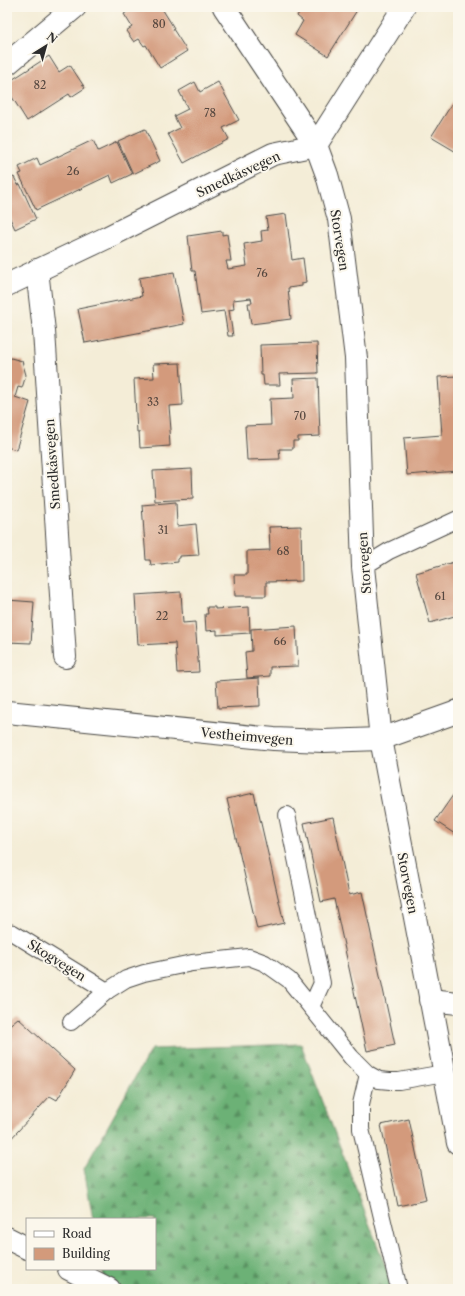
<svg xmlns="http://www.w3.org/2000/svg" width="465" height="1296" viewBox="0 0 465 1296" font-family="'Libre Caslon Text',serif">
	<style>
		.forest { fill: url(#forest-firs); stroke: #4c6e50 }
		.building { fill: #d39a7b }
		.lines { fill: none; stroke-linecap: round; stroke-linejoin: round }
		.service-casing { stroke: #494845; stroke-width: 18 }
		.minor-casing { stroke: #494845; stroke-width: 24 }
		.service { stroke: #fff; stroke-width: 16 }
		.minor { stroke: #fff; stroke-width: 22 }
		.labels { text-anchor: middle; stroke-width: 4; stroke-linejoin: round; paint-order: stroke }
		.number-label { font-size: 11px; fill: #55473f }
		.street-label { font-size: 13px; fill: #2b2b2b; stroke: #fbf7ec }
	</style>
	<defs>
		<pattern id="forest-firs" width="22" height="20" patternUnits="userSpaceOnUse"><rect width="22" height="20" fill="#6cb176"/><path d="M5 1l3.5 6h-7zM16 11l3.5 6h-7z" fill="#599061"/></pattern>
	</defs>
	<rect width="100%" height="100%" fill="#fbf7ec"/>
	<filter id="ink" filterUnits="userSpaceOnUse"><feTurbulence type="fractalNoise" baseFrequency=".025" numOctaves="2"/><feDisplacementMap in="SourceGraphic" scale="8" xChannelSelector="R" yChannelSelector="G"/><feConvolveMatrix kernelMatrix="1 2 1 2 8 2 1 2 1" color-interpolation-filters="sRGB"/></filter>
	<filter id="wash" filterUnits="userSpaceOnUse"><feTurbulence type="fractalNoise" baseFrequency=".012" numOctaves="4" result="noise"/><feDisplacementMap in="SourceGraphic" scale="16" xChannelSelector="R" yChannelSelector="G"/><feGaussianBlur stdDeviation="0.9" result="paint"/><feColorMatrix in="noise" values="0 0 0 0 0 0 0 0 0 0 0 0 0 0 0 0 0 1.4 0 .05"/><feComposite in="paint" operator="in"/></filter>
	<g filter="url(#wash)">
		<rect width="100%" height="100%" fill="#f4edd7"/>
		<path class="forest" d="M 301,1044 L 394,1289 L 106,1289 L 102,1269 L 155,1269 L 155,1219 L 93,1219 L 84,1169 L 151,1049 Z"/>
		<g id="blocks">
			<g class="building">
				<path d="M 134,7 L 161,7 L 174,28 L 173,29 L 187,51 L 160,68 L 146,45 L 144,46 L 139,39 L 134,42 L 126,31 L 132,27 L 124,14 Z"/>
				<path d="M 302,7 L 359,7 L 328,56 L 295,35 L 303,21 L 297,16 Z"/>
				<path d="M 49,56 L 59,72 L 70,65 L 85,88 L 71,97 L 69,94 L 27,121 L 7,89 L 7,83 Z"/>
				<path d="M 195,82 L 200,92 L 218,82 L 239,120 L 223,128 L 229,139 L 184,163 L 168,134 L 180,128 L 174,116 L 188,109 L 179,91 Z"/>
				<path d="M 455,99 L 458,101 L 458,153 L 431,137 Z"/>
				<path d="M 145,129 L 160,161 L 133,174 L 118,141 Z"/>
				<path d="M 93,140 L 98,151 L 117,142 L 132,174 L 113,183 L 110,175 L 36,210 L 19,174 L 22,173 L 19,167 L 37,158 L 40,165 Z"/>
				<path d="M 14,177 L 18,185 L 20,184 L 36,219 L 15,229 L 7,212 L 7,180 Z"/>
				<path d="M 286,214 L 292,260 L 303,258 L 306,282 L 302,283 L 302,286 L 288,288 L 291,319 L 251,324 L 248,303 L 252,303 L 251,298 L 233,300 L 234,309 L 229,310 L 233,336 L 228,336 L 224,311 L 201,314 L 195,271 L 192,271 L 188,236 L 222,231 L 222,235 L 227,234 L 231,261 L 226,261 L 228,269 L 247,266 L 244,244 L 262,241 L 261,231 L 268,230 L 266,217 Z"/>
				<path d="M 174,272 L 184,324 L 85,343 L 78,309 L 142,296 L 139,278 Z"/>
				<path d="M 317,343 L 318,373 L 279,374 L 280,385 L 264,385 L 263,375 L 261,375 L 260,345 Z"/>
				<path d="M 7,357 L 22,361 L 26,375 L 22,388 L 18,387 L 15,397 L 30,402 L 16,450 L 7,447 Z"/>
				<path d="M 180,363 L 183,405 L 169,406 L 171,430 L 169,430 L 170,446 L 140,448 L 139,432 L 137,432 L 134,379 L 154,378 L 153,364 Z"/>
				<path d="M 458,376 L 458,471 L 407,475 L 404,438 L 442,435 L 438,377 Z"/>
				<path d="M 318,378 L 320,436 L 298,437 L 298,441 L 293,441 L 293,449 L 279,449 L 280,459 L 247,460 L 245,426 L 271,425 L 270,399 L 294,398 L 293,379 Z"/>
				<path d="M 192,469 L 193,499 L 155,501 L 153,471 Z"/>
				<path d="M 176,502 L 177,526 L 196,524 L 199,555 L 180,556 L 180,558 L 178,558 L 178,562 L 151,565 L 150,560 L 146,560 L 142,505 Z"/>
				<path d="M 301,526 L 302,581 L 266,582 L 266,596 L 235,596 L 234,575 L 247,575 L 247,551 L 270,550 L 269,527 Z"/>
				<path d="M 454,562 L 455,566 L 458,565 L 458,615 L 430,623 L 416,573 Z"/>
				<path d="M 181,592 L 183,623 L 195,622 L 199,672 L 177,673 L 175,643 L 138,645 L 135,595 Z"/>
				<path d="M 7,600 L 34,602 L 31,643 L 7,642 Z"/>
				<path d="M 207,607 L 215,607 L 215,609 L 249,607 L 250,633 L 217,635 L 217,630 L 206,631 L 205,614 L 208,614 Z"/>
				<path d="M 296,626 L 298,666 L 270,667 L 270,676 L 247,678 L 245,652 L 252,651 L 251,629 Z"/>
				<path d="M 259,678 L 260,706 L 218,708 L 216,681 Z"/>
				<path d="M 458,788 L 458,836 L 435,821 Z"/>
				<path d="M 254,793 L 284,923 L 257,929 L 227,799 Z"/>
				<path d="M 333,817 L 349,895 L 362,892 L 395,1045 L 367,1051 L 334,899 L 321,902 L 304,823 Z"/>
				<path d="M 18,1018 L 75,1070 L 57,1100 L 50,1096 L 7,1143 L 7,1027 Z"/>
				<path d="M 409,1119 L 426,1200 L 398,1206 L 381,1125 Z"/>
			</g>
		</g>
	</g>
	<g filter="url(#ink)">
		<use href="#blocks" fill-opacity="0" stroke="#494845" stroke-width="1"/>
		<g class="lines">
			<g class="service-casing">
				<g id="service">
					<path d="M 363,567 L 389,551 L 458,519"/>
					<path d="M 287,815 L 322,983 L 311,1007"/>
					<path d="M 7,932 L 13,933 L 107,991"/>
					<path d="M 71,1022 L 107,991 L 126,979 L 144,973 L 192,963 L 249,957 L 265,963 L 289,980 L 351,1057 L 368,1074 L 379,1080 L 390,1081 L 399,1081 L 444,1073"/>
					<path d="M 368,1074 L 361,1104 L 361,1129 L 399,1289"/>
				</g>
			</g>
			<g class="minor-casing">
				<g id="minor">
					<path d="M 224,7 L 316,145 L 327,175 L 339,219 L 356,358 L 363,567 L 381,739 L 458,1143"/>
					<path d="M 7,64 L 75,7"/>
					<path d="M 37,270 L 44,331 L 65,657"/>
					<path d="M 7,285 L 106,238 L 273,154 L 316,145 L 404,7"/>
					<path d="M 7,712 L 274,739 L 323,741 L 381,739 L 454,713 L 458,711"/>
					<path d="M 430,1000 L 458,1003"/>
					<path d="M 7,1238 L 27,1248"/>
					<path d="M 69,1269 L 109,1289"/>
				</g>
			</g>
			<use href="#service" class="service"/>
			<use href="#minor" class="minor"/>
		</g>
	</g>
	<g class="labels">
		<g class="number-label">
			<text x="159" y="28">80</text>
			<text x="40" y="89">82</text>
			<text x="210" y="117">78</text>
			<text x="73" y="175">26</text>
			<text x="262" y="277">76</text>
			<text x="153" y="406">33</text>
			<text x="300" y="420">70</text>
			<text x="163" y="534">31</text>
			<text x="283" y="555">68</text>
			<text x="440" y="600">61</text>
			<text x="162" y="620">22</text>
			<text x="280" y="645">66</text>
		</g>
		<g class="street-label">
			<text transform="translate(238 174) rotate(-25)" y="5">Smedkåsvegen</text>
			<text transform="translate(340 240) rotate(81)" y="5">Storvegen</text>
			<text transform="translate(52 464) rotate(-94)" y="5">Smedkåsvegen</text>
			<text transform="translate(364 563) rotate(-94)" y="5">Storvegen</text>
			<text transform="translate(247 736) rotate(5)" y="5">Vestheimvegen</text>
			<text transform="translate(408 883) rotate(79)" y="5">Storvegen</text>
			<text transform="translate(57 960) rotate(32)" y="5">Skogvegen</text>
		</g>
	</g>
	<rect width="465" height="1296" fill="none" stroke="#fbf7ec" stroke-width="24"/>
	<rect x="26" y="1218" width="130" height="52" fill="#fbf7ec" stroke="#a8a59f"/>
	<rect x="34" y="1231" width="20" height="6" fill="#ffffff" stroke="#a8a59f"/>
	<text x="62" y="1238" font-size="12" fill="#2b2b2b">Road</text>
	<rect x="34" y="1248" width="20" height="12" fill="#d39a7b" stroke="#a8a59f"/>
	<text x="62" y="1258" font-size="12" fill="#2b2b2b">Building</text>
	<g transform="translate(46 46) rotate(37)" stroke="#fbf7ec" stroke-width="3" paint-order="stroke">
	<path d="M0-3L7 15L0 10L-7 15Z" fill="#2b2b2b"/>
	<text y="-6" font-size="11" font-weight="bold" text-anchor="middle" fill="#2b2b2b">N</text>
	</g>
</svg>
